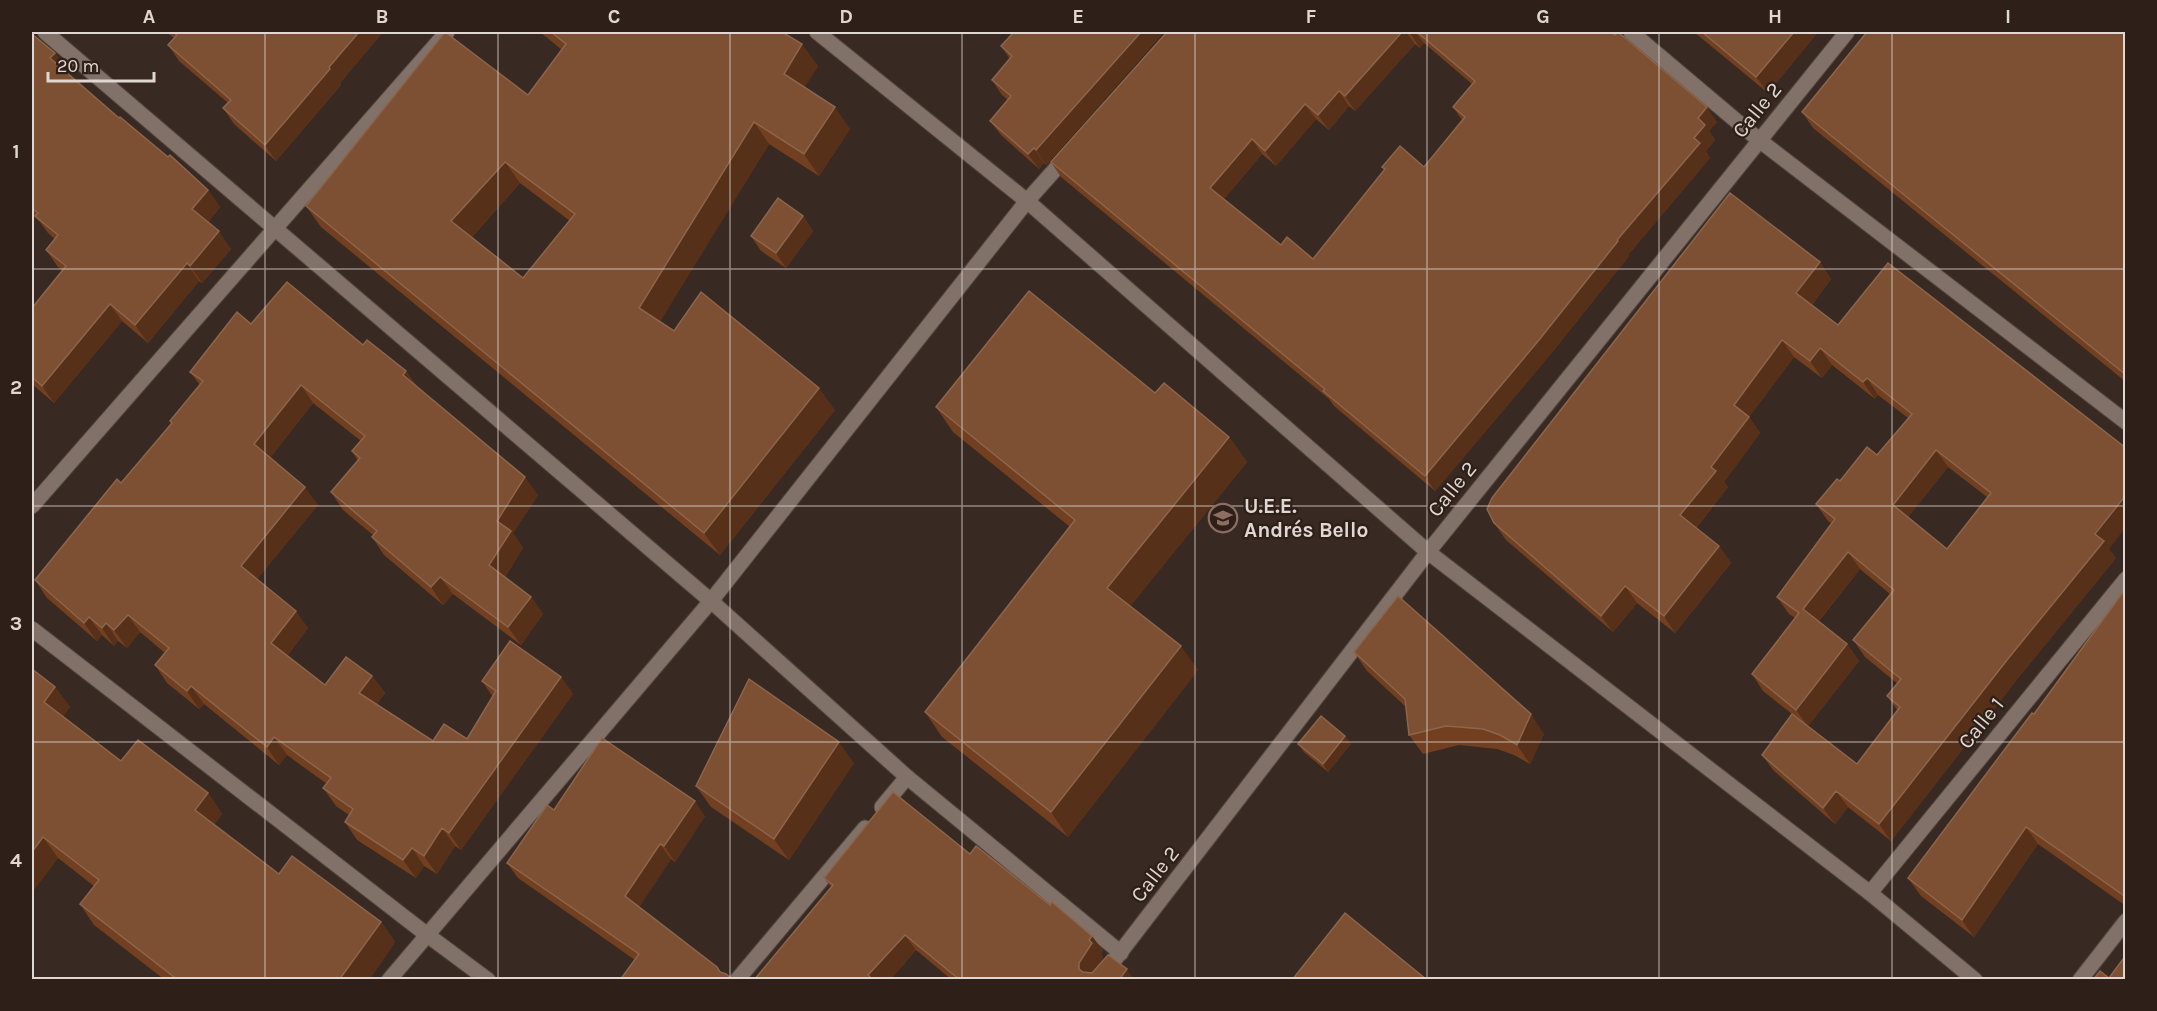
<svg xmlns="http://www.w3.org/2000/svg" width="2157" height="1011" viewBox="0 0 2157 1011" font-family="Karla,sans-serif">
	<style>
		.lines { fill: none; stroke-linecap: round; stroke-linejoin: round }
		.minor-casing { stroke: #51453f; stroke-width: 17 }
		.minor { stroke: #817168; stroke-width: 15 }
		.wall { fill: #723f20; fill-rule: evenodd }
		.shaded-wall { fill: #563019 }
		.building { fill: #7e5033; stroke: #8d654c; stroke-width: 1.5; fill-rule: evenodd }
		.grid { fill: none; stroke: #e0d7d2; stroke-width: 1.5; stroke-opacity: 0.55 }
		.labels { text-anchor: middle; stroke-width: 4.5; stroke-linejoin: round; paint-order: stroke }
		.street-label { font-size: 21px; fill: #e0d7d2; stroke: #2e2019 }
		.poi-label { font-size: 21px; font-weight: bold; fill: #e0d7d2; stroke: #2e2019; text-anchor: start }
		.neatline { fill: none; stroke: #e0d7d2; stroke-width: 2 }
		.grid-label { font-size: 20px; text-anchor: middle; font-weight: bold; fill: #e0d7d2 }
	</style>
	<rect width="100%" height="100%" fill="#382a22"/>
	<g class="lines">
		<g class="minor-casing">
			<g id="minor">
				<path d="M 45,32 L 711,601 L 907,777 L 1121,953"/>
				<path d="M 817,32 L 1027,201 L 1428,552 L 1870,893 L 1975,980"/>
				<path d="M 1631,32 L 1759,140 L 2126,422"/>
				<path d="M 32,506 L 447,32"/>
				<path d="M 32,629 L 426,934 L 488,980"/>
				<path d="M 882,807 L 907,777"/>
				<path d="M 1870,893 L 2126,579"/>
				<path d="M 389,980 L 711,601 L 1027,201 L 1068,155"/>
				<path d="M 737,980 L 865,828"/>
				<path d="M 1099,980 L 1428,552 L 1847,32"/>
				<path d="M 2080,980 L 2126,921"/>
			</g>
		</g>
		<use href="#minor" class="minor"/>
	</g>
	<g class="wall">
		<path d="M 166,32 L 383,32 L 340,83 L 341,85 L 276,161 L 234,124 L 223,108 L 228,103 L 179,61 L 168,45 L 174,38 Z"/>
		<path d="M 540,32 L 782,32 L 818,66 L 804,87 L 850,129 L 819,176 L 769,144 L 660,321 L 674,331 L 835,410 L 720,555 L 321,227 L 306,206 L 528,95 L 562,50 ZM 520,183 L 570,221 L 523,278 L 472,237 Z"/>
		<path d="M 1014,32 L 1164,32 L 1046,165 L 1044,163 L 1039,169 L 1001,135 L 990,121 L 1008,100 L 1002,95 L 992,80 L 1010,59 L 1001,46 Z"/>
		<path d="M 1167,32 L 1610,32 L 1717,122 L 1709,131 L 1715,140 L 1706,151 L 1710,158 L 1628,255 L 1629,256 L 1550,355 L 1435,491 L 1334,406 L 1329,399 L 1061,177 L 1051,162 ZM 1424,43 L 1472,84 L 1453,107 L 1462,120 L 1424,167 L 1382,167 L 1384,170 L 1313,259 L 1281,245 L 1224,199 L 1262,154 L 1276,166 L 1316,119 L 1329,130 L 1349,106 L 1355,111 L 1415,44 L 1420,48 Z"/>
		<path d="M 1694,32 L 1818,32 L 1768,93 Z"/>
		<path d="M 2126,32 L 2126,382 L 1813,128 L 1802,112 Z"/>
		<path d="M 32,34 L 55,53 L 67,70 L 65,72 L 119,118 L 208,190 L 220,207 L 208,222 L 231,249 L 202,283 L 199,281 L 148,343 L 122,321 L 54,403 L 32,384 L 32,308 L 63,271 L 58,267 L 46,250 L 55,239 L 48,233 L 40,222 L 32,215 Z"/>
		<path d="M 803,216 L 813,231 L 786,268 L 761,251 L 751,236 Z"/>
		<path d="M 1820,262 L 1831,279 L 1812,305 L 2109,549 L 2116,558 L 2019,677 L 1891,841 L 1848,807 L 1835,824 L 1774,771 L 1762,755 L 1792,714 L 1763,691 L 1752,674 L 1795,618 L 1789,614 L 1777,597 L 1831,523 L 1828,521 L 1816,504 L 1840,481 L 1877,455 L 1908,418 L 1878,395 L 1875,399 L 1832,365 L 1822,378 L 1794,357 L 1749,417 L 1760,433 L 1724,482 L 1728,487 L 1696,528 L 1719,546 L 1731,563 L 1675,633 L 1637,603 L 1613,632 L 1506,540 L 1494,523 ZM 1948,467 L 1987,497 L 1947,549 L 1908,517 ZM 1860,569 L 1890,594 L 1853,640 L 1865,657 L 1898,684 L 1887,696 L 1898,711 L 1857,764 L 1808,726 L 1859,661 L 1847,644 L 1819,621 Z"/>
		<path d="M 251,324 L 363,345 L 406,371 L 416,385 L 538,495 L 513,533 L 523,548 L 505,577 L 531,597 L 543,614 L 521,645 L 453,594 L 443,605 L 384,555 L 372,537 L 373,535 L 343,510 L 331,492 L 358,461 L 352,451 L 361,441 L 313,403 L 270,458 L 318,505 L 257,579 L 308,628 L 287,656 L 325,685 L 372,676 L 385,693 L 377,704 L 433,741 L 467,739 L 493,697 L 482,681 L 561,677 L 573,694 L 461,850 L 455,846 L 437,874 L 424,866 L 416,878 L 357,840 L 345,822 L 349,815 L 336,806 L 323,788 L 327,784 L 287,755 L 279,765 L 204,704 L 199,709 L 167,683 L 155,665 L 165,653 L 140,632 L 127,648 L 118,641 L 114,646 L 102,635 L 97,641 L 47,598 L 35,580 L 121,483 L 172,423 L 170,421 L 200,385 L 190,372 Z"/>
		<path d="M 1155,393 L 1229,437 L 1247,462 L 1130,606 L 1198,670 L 1068,837 L 942,737 L 925,712 L 1070,527 L 953,432 L 936,407 Z"/>
		<path d="M 2126,588 L 2126,906 L 2038,844 L 1974,937 L 1921,896 L 1908,878 L 2034,714 Z"/>
		<path d="M 1354,652 L 1544,734 L 1530,764 L 1514,755 L 1497,749 L 1459,745 L 1423,754 L 1409,735 L 1406,707 L 1367,671 Z"/>
		<path d="M 32,669 L 55,687 L 70,707 L 63,716 L 121,761 L 208,793 L 222,814 L 214,824 L 279,874 L 381,922 L 395,942 L 369,980 L 165,980 L 94,925 L 80,904 L 94,886 L 58,858 L 32,892 Z"/>
		<path d="M 1345,736 L 1351,744 L 1328,772 L 1304,752 L 1298,744 Z"/>
		<path d="M 854,763 L 789,860 L 711,807 L 696,786 Z"/>
		<path d="M 705,816 L 675,862 L 671,859 L 639,907 L 717,967 L 635,960 L 518,878 L 507,863 Z"/>
		<path d="M 970,854 L 1050,905 L 1092,936 L 1103,951 L 1101,954 L 1103,958 L 1096,969 L 1134,980 L 952,980 L 916,950 L 890,980 L 754,980 L 831,887 L 824,878 Z"/>
	</g>
	<g class="shaded-wall">
		<path d="M 359,32 L 383,32 L 340,83 L 341,85 L 276,161 L 265,145 Z"/>
		<path d="M 1141,32 L 1164,32 L 1046,165 L 1036,150 Z"/>
		<path d="M 1402,32 L 1406,32 L 1415,44 L 1355,111 L 1345,96 Z"/>
		<path d="M 1411,32 L 1415,32 L 1424,43 L 1420,48 L 1410,33 Z"/>
		<path d="M 1794,32 L 1818,32 L 1768,93 L 1756,77 Z"/>
		<path d="M 802,44 L 818,66 L 799,96 L 784,74 Z"/>
		<path d="M 55,53 L 67,70 L 62,76 L 50,58 Z"/>
		<path d="M 1339,91 L 1349,106 L 1329,130 L 1318,115 Z"/>
		<path d="M 1305,104 L 1316,119 L 1276,166 L 1265,151 Z"/>
		<path d="M 835,107 L 850,129 L 819,176 L 804,154 Z"/>
		<path d="M 1707,107 L 1717,122 L 1709,131 L 1715,140 L 1706,151 L 1710,158 L 1628,255 L 1629,256 L 1550,355 L 1435,491 L 1425,476 L 1617,240 L 1698,118 Z"/>
		<path d="M 754,122 L 769,144 L 655,330 L 639,308 Z"/>
		<path d="M 1252,139 L 1262,154 L 1221,203 L 1210,188 Z"/>
		<path d="M 1034,148 L 1044,163 L 1039,169 L 1028,154 Z"/>
		<path d="M 505,162 L 520,183 L 466,243 L 451,221 Z"/>
		<path d="M 208,190 L 220,207 L 204,226 L 192,209 Z"/>
		<path d="M 803,216 L 813,231 L 786,268 L 776,253 Z"/>
		<path d="M 219,231 L 231,249 L 202,283 L 190,266 Z"/>
		<path d="M 1820,262 L 1831,279 L 1808,310 L 1796,293 Z"/>
		<path d="M 187,263 L 199,281 L 148,343 L 135,325 Z"/>
		<path d="M 110,304 L 122,321 L 54,403 L 42,386 Z"/>
		<path d="M 1782,340 L 1794,357 L 1749,417 L 1760,433 L 1724,482 L 1728,487 L 1692,532 L 1680,515 L 1734,405 Z"/>
		<path d="M 1820,348 L 1832,365 L 1822,378 L 1810,361 Z"/>
		<path d="M 406,371 L 418,389 L 403,375 Z"/>
		<path d="M 1867,378 L 1878,395 L 1875,399 L 1863,382 Z"/>
		<path d="M 301,385 L 313,403 L 267,462 L 254,444 Z"/>
		<path d="M 819,388 L 835,410 L 720,555 L 704,533 Z"/>
		<path d="M 1229,437 L 1247,462 L 1125,613 L 1107,588 Z"/>
		<path d="M 1936,450 L 1948,467 L 1904,522 L 1893,505 Z"/>
		<path d="M 525,477 L 538,495 L 513,533 L 523,548 L 501,583 L 489,565 L 497,521 Z"/>
		<path d="M 305,487 L 318,505 L 253,584 L 241,566 Z"/>
		<path d="M 2126,495 L 2126,527 L 2109,549 L 2116,558 L 2019,677 L 1891,841 L 1879,824 Z"/>
		<path d="M 1719,546 L 1731,563 L 1675,633 L 1664,616 Z"/>
		<path d="M 1848,552 L 1860,569 L 1815,625 L 1803,609 Z"/>
		<path d="M 440,577 L 453,594 L 443,605 L 431,587 Z"/>
		<path d="M 1625,586 L 1637,603 L 1613,632 L 1601,616 Z"/>
		<path d="M 531,597 L 543,614 L 521,645 L 508,627 Z"/>
		<path d="M 296,611 L 308,628 L 283,661 L 271,643 Z"/>
		<path d="M 128,615 L 140,632 L 127,648 L 114,630 Z"/>
		<path d="M 89,617 L 102,635 L 97,641 L 84,623 Z"/>
		<path d="M 106,623 L 118,641 L 114,646 L 102,628 Z"/>
		<path d="M 1847,644 L 1859,661 L 1808,726 L 1796,710 Z"/>
		<path d="M 1181,646 L 1198,670 L 1068,837 L 1051,812 Z"/>
		<path d="M 372,676 L 385,693 L 372,711 L 359,693 Z"/>
		<path d="M 561,677 L 573,694 L 461,850 L 449,833 Z"/>
		<path d="M 191,686 L 204,704 L 199,709 L 187,691 Z"/>
		<path d="M 55,687 L 70,707 L 58,723 L 44,702 Z"/>
		<path d="M 1531,714 L 1544,734 L 1530,764 L 1517,745 Z"/>
		<path d="M 1345,736 L 1351,744 L 1328,772 L 1323,764 Z"/>
		<path d="M 274,737 L 287,755 L 279,765 L 267,747 Z"/>
		<path d="M 839,742 L 854,763 L 789,860 L 774,839 Z"/>
		<path d="M 1836,791 L 1848,807 L 1835,824 L 1823,808 Z"/>
		<path d="M 208,793 L 222,814 L 210,831 L 195,810 Z"/>
		<path d="M 695,801 L 705,816 L 675,862 L 664,846 Z"/>
		<path d="M 2026,827 L 2038,844 L 1974,937 L 1962,920 Z"/>
		<path d="M 442,828 L 455,846 L 437,874 L 424,856 Z"/>
		<path d="M 43,837 L 58,858 L 32,892 L 32,852 Z"/>
		<path d="M 660,844 L 671,859 L 636,912 L 625,896 Z"/>
		<path d="M 412,848 L 424,866 L 416,878 L 403,860 Z"/>
		<path d="M 381,922 L 395,942 L 369,980 L 339,980 Z"/>
		<path d="M 905,935 L 916,950 L 890,980 L 871,980 L 868,975 Z"/>
		<path d="M 1092,936 L 1103,951 L 1101,954 L 1103,958 L 1089,978 L 1090,980 L 1079,969 L 1079,963 L 1089,940 Z"/>
		<path d="M 1127,969 L 1134,980 L 1119,980 Z"/>
	</g>
	<g class="building">
		<path d="M 173,32 L 359,32 L 329,67 L 330,69 L 265,145 L 223,108 L 231,100 L 168,45 L 177,35 Z"/>
		<path d="M 445,32 L 528,95 L 566,44 L 551,32 L 782,32 L 802,44 L 784,74 L 835,107 L 804,154 L 754,122 L 639,308 L 674,331 L 701,292 L 819,388 L 704,533 L 306,206 ZM 505,162 L 575,214 L 523,278 L 451,221 Z"/>
		<path d="M 1014,32 L 1141,32 L 1036,150 L 1034,148 L 1028,154 L 990,121 L 1011,96 L 992,80 L 1012,56 L 1001,46 Z"/>
		<path d="M 1167,32 L 1402,32 L 1345,96 L 1339,91 L 1318,115 L 1305,104 L 1265,151 L 1252,139 L 1210,188 L 1281,245 L 1287,237 L 1313,259 L 1385,169 L 1382,167 L 1400,146 L 1424,167 L 1465,117 L 1453,107 L 1475,81 L 1417,32 L 1610,32 L 1615,35 L 1618,32 L 1707,107 L 1698,118 L 1705,125 L 1694,138 L 1700,143 L 1617,240 L 1618,241 L 1539,340 L 1425,476 L 1323,391 L 1325,389 L 1051,162 Z"/>
		<path d="M 1702,32 L 1794,32 L 1756,77 Z"/>
		<path d="M 1867,32 L 2126,32 L 2126,375 L 1802,112 Z"/>
		<path d="M 32,34 L 55,53 L 50,58 L 119,118 L 120,117 L 168,157 L 170,155 L 208,190 L 192,209 L 219,231 L 190,266 L 187,263 L 135,325 L 110,304 L 42,386 L 32,377 L 32,308 L 66,266 L 46,250 L 58,235 L 35,216 L 38,213 L 32,208 Z"/>
		<path d="M 1730,193 L 1820,262 L 1796,293 L 1838,325 L 1888,263 L 2126,448 L 2126,495 L 2095,534 L 2104,541 L 2007,660 L 1879,824 L 1836,791 L 1823,808 L 1762,755 L 1792,714 L 1857,764 L 1900,707 L 1887,696 L 1901,679 L 1853,640 L 1894,590 L 1848,552 L 1803,609 L 1847,644 L 1796,710 L 1752,674 L 1799,613 L 1777,597 L 1835,519 L 1816,504 L 1837,479 L 1840,481 L 1867,447 L 1877,455 L 1912,414 L 1867,378 L 1863,382 L 1820,348 L 1810,361 L 1782,340 L 1734,405 L 1749,417 L 1711,467 L 1716,471 L 1680,515 L 1719,546 L 1664,616 L 1625,586 L 1601,616 L 1494,523 L 1487,509 L 1492,498 ZM 1936,450 L 1991,493 L 1947,549 L 1893,505 Z"/>
		<path d="M 778,198 L 803,216 L 776,253 L 751,236 Z"/>
		<path d="M 287,282 L 363,345 L 367,340 L 406,371 L 403,375 L 525,477 L 497,521 L 511,531 L 489,565 L 531,597 L 508,627 L 440,577 L 431,587 L 372,537 L 377,531 L 331,492 L 360,458 L 352,451 L 365,436 L 301,385 L 254,444 L 305,487 L 241,566 L 296,611 L 271,643 L 325,685 L 346,657 L 372,676 L 359,693 L 433,741 L 444,724 L 467,739 L 496,691 L 482,681 L 510,641 L 561,677 L 449,833 L 442,828 L 424,856 L 412,848 L 403,860 L 345,822 L 353,809 L 323,788 L 331,778 L 274,737 L 267,747 L 191,686 L 187,691 L 155,665 L 169,648 L 128,615 L 114,630 L 106,623 L 102,628 L 89,617 L 84,623 L 35,580 L 117,479 L 121,483 L 172,423 L 170,421 L 203,381 L 190,372 L 237,312 L 251,324 Z"/>
		<path d="M 1029,291 L 1155,393 L 1164,383 L 1229,437 L 1107,588 L 1181,646 L 1051,812 L 925,712 L 1075,520 L 936,407 Z"/>
		<path d="M 2126,588 L 2126,897 L 2026,827 L 1962,920 L 1908,878 L 2032,713 L 2034,714 Z"/>
		<path d="M 1398,596 L 1531,714 L 1517,745 L 1500,735 L 1483,729 L 1446,726 L 1409,735 L 1405,699 L 1354,652 Z"/>
		<path d="M 32,669 L 55,687 L 44,702 L 121,761 L 138,740 L 208,793 L 195,810 L 279,874 L 292,856 L 381,922 L 339,980 L 178,980 L 80,904 L 99,880 L 43,837 L 32,852 Z"/>
		<path d="M 749,679 L 839,742 L 774,839 L 696,786 Z"/>
		<path d="M 1321,716 L 1345,736 L 1323,764 L 1298,744 Z"/>
		<path d="M 602,738 L 695,801 L 664,846 L 660,844 L 625,896 L 717,967 L 720,972 L 726,974 L 733,980 L 620,980 L 639,954 L 507,863 L 547,805 L 554,810 Z"/>
		<path d="M 893,792 L 970,854 L 976,846 L 1050,905 L 1052,902 L 1092,936 L 1089,940 L 1092,943 L 1079,963 L 1079,969 L 1083,972 L 1092,973 L 1108,955 L 1127,969 L 1119,980 L 960,980 L 905,935 L 868,975 L 873,980 L 754,980 L 833,885 L 824,878 Z"/>
		<path d="M 1345,913 L 1427,980 L 1292,980 Z"/>
		<path d="M 2126,955 L 2126,980 L 2093,980 L 2100,971 L 2109,978 Z"/>
		<path d="M 473,976 L 479,980 L 471,980 Z"/>
	</g>
	<path class="grid" d="M 265,32 L 265,980M 498,32 L 498,980M 730,32 L 730,980M 962,32 L 962,980M 1195,32 L 1195,980M 1427,32 L 1427,980M 1659,32 L 1659,980M 1892,32 L 1892,980M 32,269 L 2126,269M 32,506 L 2126,506M 32,742 L 2126,742"/>
	<defs>
		<g id="school-ring" transform="scale(1.5)"><circle r="9.5" fill="#2e2019" stroke="#8d6e63" stroke-width="1.5"/><path d="M0-5L7-2L0 1L-7-2ZM-4 1L0 2.5L4 1V4Q0 6-4 4Z" fill="#8d6e63"/></g>
	</defs>
	<g fill-rule="evenodd">
		<use href="#school-ring" x="1223" y="518"/>
	</g>
	<g class="labels">
		<g class="street-label">
			<text transform="translate(1757 110) rotate(-51)" y="7">Calle 2</text>
			<text transform="translate(1452 489) rotate(-51)" y="7">Calle 2</text>
			<text transform="translate(1981 723) rotate(-51)" y="7">Calle 1</text>
			<text transform="translate(1155 874) rotate(-52)" y="7">Calle 2</text>
		</g>
		<g class="poi-label">
			<text x="1244" y="513">U.E.E.<tspan x="1244" dy="24">Andrés Bello</tspan></text>
		</g>
	</g>
	<rect width="2157" height="1011" fill="none" stroke="#2e2019" stroke-width="66"/>
	<path d="M48 72v9h106v-9" fill="none" stroke="#e0d7d2" stroke-width="3"/>
	<text x="57" y="72" font-size="18" fill="#e0d7d2" stroke="#2e2019" stroke-width="4.5" paint-order="stroke">20 m</text>
	<rect x="33" y="33" width="2091" height="945" class="neatline"/>
	<g class="grid-label">
		<text x="149" y="23">A</text>
		<text x="382" y="23">B</text>
		<text x="614" y="23">C</text>
		<text x="846" y="23">D</text>
		<text x="1078" y="23">E</text>
		<text x="1311" y="23">F</text>
		<text x="1543" y="23">G</text>
		<text x="1775" y="23">H</text>
		<text x="2008" y="23">I</text>
		<text x="16" y="158">1</text>
		<text x="16" y="394">2</text>
		<text x="16" y="630">3</text>
		<text x="16" y="867">4</text>
	</g>
</svg>
